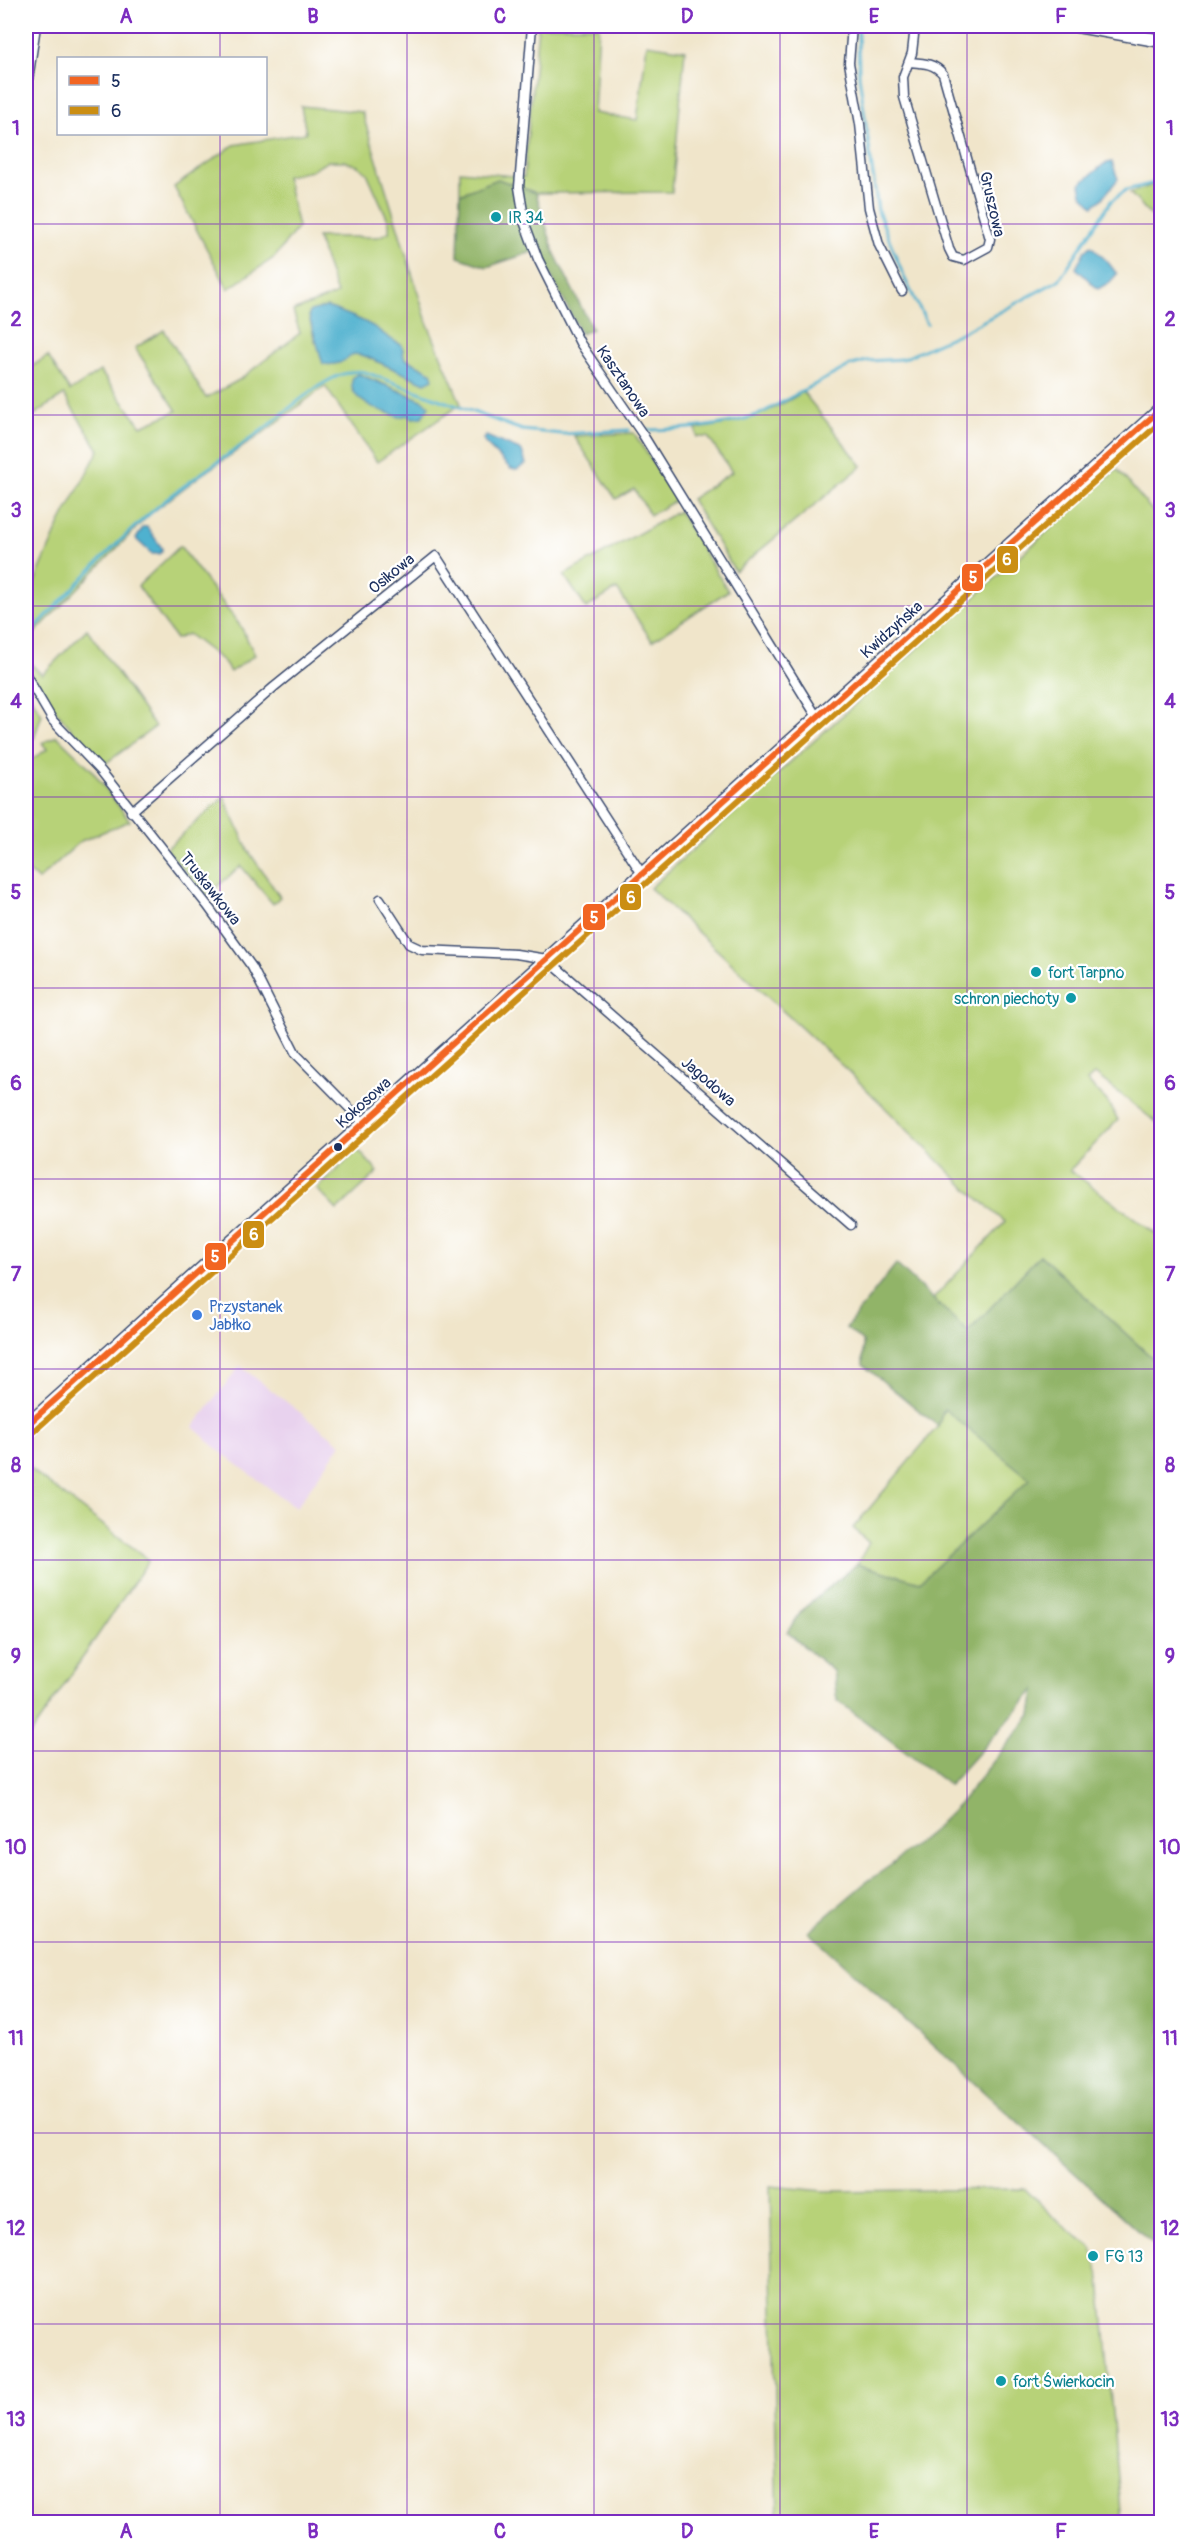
<svg xmlns="http://www.w3.org/2000/svg" width="1187" height="2548" viewBox="0 0 1187 2548" font-family="Pangolin,sans-serif">
	<style>
		.built { fill: #e8d2ee }
		.green { fill: #b7d278; stroke: #69806b; stroke-width: 1.5; fill-rule: evenodd }
		.forest { fill: #91b468; stroke: #567263; stroke-width: 1.5 }
		.water { fill: #50b1cf; stroke: #367096; stroke-width: 1.5 }
		.lines { fill: none; stroke-linecap: round; stroke-linejoin: round }
		.stream { stroke: #50b1cf; stroke-width: 3 }
		.minor-casing { stroke: #3b4a6e; stroke-width: 11 }
		.primary-casing { stroke: #3b4a6e; stroke-width: 15 }
		.minor { stroke: #fff; stroke-width: 8 }
		.primary { stroke: #fff; stroke-width: 12 }
		.bus-1-casing { stroke: #fff; stroke-width: 10 }
		.bus-2-casing { stroke: #fff; stroke-width: 10 }
		.bus-1 { stroke: #f26522; stroke-width: 6 }
		.bus-2 { stroke: #cb8e13; stroke-width: 6 }
		.grid { fill: none; stroke: #7b2cbf; stroke-width: 1.5; stroke-opacity: 0.55 }
		.culture-dot { fill: #0f9aa8; stroke: #fff; stroke-width: 2 }
		.bus-dot { fill: #1b2f5e; stroke: #fff; stroke-width: 2 }
		.shop-dot { fill: #3f7fe0; stroke: #fff; stroke-width: 2 }
		.labels { text-anchor: middle; stroke-width: 4.5; stroke-linejoin: round; paint-order: stroke }
		.street-label { font-size: 16px; fill: #1b2f5e; stroke: #fff }
		.culture-label { font-size: 16px; fill: #0d838f; stroke: #fff; text-anchor: start }
		.shop-label { font-size: 16px; fill: #366cbe; stroke: #fff; text-anchor: start }
		.line-badge { stroke: #fff; stroke-width: 2 }
		.badge-label { font-size: 16px; text-anchor: middle; font-weight: bold; fill: #fff }
		.neatline { fill: none; stroke: #7b2cbf; stroke-width: 2 }
		.grid-label { font-size: 20px; text-anchor: middle; font-weight: bold; fill: #7b2cbf }
	</style>
	<rect width="100%" height="100%" fill="#fff"/>
	<filter id="ink" filterUnits="userSpaceOnUse"><feTurbulence type="fractalNoise" baseFrequency=".0167" numOctaves="2"/><feDisplacementMap in="SourceGraphic" scale="12" xChannelSelector="R" yChannelSelector="G"/><feConvolveMatrix kernelMatrix="1 2 1 2 8 2 1 2 1" color-interpolation-filters="sRGB"/></filter>
	<filter id="wash" filterUnits="userSpaceOnUse"><feTurbulence type="fractalNoise" baseFrequency=".008" numOctaves="4" result="noise"/><feDisplacementMap in="SourceGraphic" scale="24" xChannelSelector="R" yChannelSelector="G"/><feGaussianBlur stdDeviation="1.35" result="paint"/><feColorMatrix in="noise" values="0 0 0 0 0 0 0 0 0 0 0 0 0 0 0 0 0 1.4 0 .05"/><feComposite in="paint" operator="in"/></filter>
	<g filter="url(#wash)">
		<rect width="100%" height="100%" fill="#f0e5ca"/>
		<path class="built" d="M 240,1366 L 341,1444 L 296,1508 L 222,1453 L 193,1427 Z"/>
		<g class="green">
			<path d="M 538,26 L 599,26 L 594,113 L 637,120 L 647,44 L 685,50 L 672,192 L 536,193 L 498,179 L 460,194 L 460,171 L 524,177 Z"/>
			<path d="M 301,106 L 362,112 L 427,322 L 461,404 L 377,462 L 325,386 L 259,436 L 200,476 L 149,515 L 26,642 L 26,602 L 60,523 L 99,450 L 64,395 L 26,420 L 26,370 L 48,356 L 70,391 L 100,371 L 141,426 L 177,411 L 135,348 L 164,330 L 206,398 L 239,380 L 300,333 L 293,311 L 337,294 L 317,237 L 378,237 L 389,232 L 389,222 L 367,173 L 358,166 L 344,161 L 328,161 L 311,171 L 286,176 L 298,227 L 275,257 L 228,289 L 174,187 L 234,145 L 306,133 ZM 327,307 C 343,313 363,319 377,329 C 386,336 392,341 402,345 L 404,358 L 431,372 L 425,383 L 365,356 L 315,342 L 309,316 L 310,311 ZM 359,374 L 424,401 L 413,418 L 353,377 Z"/>
			<path d="M 1161,182 L 1161,226 L 1130,193 Z"/>
			<path d="M 803,392 L 862,466 L 735,571 L 691,499 L 732,472 L 708,437 L 697,437 L 696,429 C 741,423 764,416 803,392 Z"/>
			<path d="M 634,433 L 677,500 L 650,515 L 634,489 L 616,499 L 574,436 Z"/>
			<path d="M 1117,469 L 1161,521 L 1161,1126 L 1095,1074 L 1087,1081 L 1107,1101 L 1118,1120 L 1070,1170 L 1161,1238 L 1161,1366 L 1040,1255 L 968,1332 L 933,1299 L 1005,1222 L 963,1185 L 850,1073 L 650,888 Z"/>
			<path d="M 679,511 L 728,591 L 652,641 L 617,589 L 586,608 L 564,575 Z"/>
			<path d="M 180,546 L 241,627 L 255,655 L 230,672 L 223,661 L 188,634 L 176,639 L 138,586 Z"/>
			<path d="M 87,629 L 155,727 L 102,766 L 34,684 L 27,691 L 42,714 L 34,738 L 26,732 L 26,659 L 42,675 Z"/>
			<path d="M 57,736 L 91,769 L 130,821 L 81,841 L 38,880 L 26,869 L 26,763 L 47,749 L 42,743 Z"/>
			<path d="M 224,797 L 249,852 L 280,897 L 273,904 L 241,866 L 206,896 L 166,849 Z"/>
			<path d="M 358,1150 L 378,1172 L 337,1210 L 317,1189 Z"/>
			<path d="M 944,1408 L 1031,1479 L 920,1582 L 857,1564 L 869,1543 L 853,1528 L 938,1426 Z"/>
			<path d="M 26,1463 L 31,1470 L 149,1560 L 26,1741 Z"/>
			<path d="M 770,2186 L 824,2191 L 1025,2189 L 1061,2224 L 1091,2247 L 1100,2279 L 1122,2522 L 778,2522 Z"/>
		</g>
		<g class="forest">
			<path d="M 498,179 L 536,193 L 554,252 L 592,329 L 581,334 L 538,250 L 487,267 L 458,257 L 460,194 Z"/>
			<path d="M 1040,1255 L 1161,1366 L 1161,2251 L 808,1932 L 865,1883 L 891,1865 L 932,1831 L 959,1804 L 1031,1715 L 1035,1690 L 949,1785 L 837,1700 L 833,1671 L 787,1632 L 803,1609 L 857,1564 L 920,1582 L 1030,1479 L 944,1409 L 938,1426 L 863,1365 L 863,1342 L 846,1328 L 896,1264 L 968,1332 Z"/>
		</g>
		<g class="water">
			<path d="M 1112,162 L 1118,179 L 1101,200 L 1093,206 L 1082,194 L 1080,184 L 1104,164 Z"/>
			<path d="M 1091,246 L 1107,261 L 1117,274 L 1110,282 L 1098,289 L 1076,268 L 1084,252 Z"/>
			<path d="M 327,307 C 343,313 363,319 377,329 C 386,336 392,341 402,345 L 404,358 L 431,372 L 433,379 L 425,383 L 365,356 L 354,354 C 343,362 337,366 323,364 L 309,316 L 310,311 Z"/>
			<path d="M 358,374 L 424,401 L 429,406 L 422,417 L 412,418 L 407,415 L 400,417 C 384,412 344,401 353,377 Z"/>
			<path d="M 486,436 L 522,451 L 526,464 L 517,470 L 511,469 L 485,443 L 483,439 Z"/>
			<path d="M 143,527 L 147,527 L 162,548 L 162,551 L 159,554 L 152,554 L 136,539 Z"/>
		</g>
		<g class="lines">
			<g class="stream">
				<path d="M 858,26 L 859,75 L 878,211 L 904,277 L 927,324"/>
				<path d="M 647,430 C 685,429 724,427 760,414 L 849,366 L 867,361 L 903,359 L 967,330 L 1059,280 L 1111,201 L 1126,190 L 1162,181"/>
				<path d="M 26,637 C 68,595 109,548 155,509 C 188,480 226,458 261,431 C 287,412 333,365 365,372 L 522,430 L 562,434 L 629,430"/>
			</g>
		</g>
	</g>
	<g filter="url(#ink)">
		<g class="lines">
			<g class="minor-casing">
				<g id="minor">
					<path d="M 532,26 L 519,187 L 525,224 L 538,259 L 580,343 L 643,435 L 817,717"/>
					<path d="M 852,26 L 849,63 L 860,124 L 869,208 L 879,245 L 902,291"/>
					<path d="M 909,62 C 923,63 934,63 943,74 L 990,239 L 988,247 L 964,260 L 953,257 L 949,249 L 904,97 L 903,77 L 912,53 L 915,26"/>
					<path d="M 26,94 L 36,26"/>
					<path d="M 26,675 L 53,721 L 101,771 L 207,905 L 252,967 L 296,1054 L 364,1123"/>
					<path d="M 131,812 L 274,687 L 436,556 L 642,874"/>
					<path d="M 380,899 L 409,944 L 422,950 L 516,954 L 547,959 L 851,1225"/>
				</g>
			</g>
			<g class="primary-casing">
				<g id="primary">
					<path d="M 1077,26 L 1162,41"/>
					<path d="M 26,1426 L 1162,408"/>
				</g>
			</g>
			<use href="#minor" class="minor"/>
			<use href="#primary" class="primary"/>
			<g class="bus-1-casing">
				<path id="bus-1" d="M 26,1426 L 1162,408"/>
			</g>
			<g class="bus-2-casing">
				<path id="bus-2" d="M 32,1433 L 1162,421"/>
			</g>
			<use href="#bus-1" class="bus-1"/>
			<use href="#bus-2" class="bus-2"/>
		</g>
	</g>
	<path class="grid" d="M 220,26 L 220,58M 407,26 L 407,2522M 594,26 L 594,2522M 780,26 L 780,2522M 967,26 L 967,2522M 220,134 L 220,2522M 26,224 L 1162,224M 26,415 L 1162,415M 26,606 L 1162,606M 26,797 L 1162,797M 26,988 L 1162,988M 26,1179 L 1162,1179M 26,1369 L 1162,1369M 26,1560 L 1162,1560M 26,1751 L 1162,1751M 26,1942 L 1162,1942M 26,2133 L 1162,2133M 26,2324 L 1162,2324"/>
	<g class="culture-dot">
		<circle cx="496" cy="217" r="6"/>
		<circle cx="1036" cy="972" r="6"/>
		<circle cx="1071" cy="998" r="6"/>
		<circle cx="1093" cy="2256" r="6"/>
		<circle cx="1001" cy="2381" r="6"/>
	</g>
	<circle class="bus-dot" cx="338" cy="1147" r="5"/>
	<circle class="shop-dot" cx="197" cy="1315" r="6"/>
	<g class="labels">
		<g class="street-label">
			<text transform="translate(993 204) rotate(77)" y="6">Gruszowa</text>
			<text transform="translate(624 381) rotate(56)" y="6">Kasztanowa</text>
			<text transform="translate(391 573) rotate(-39)" y="6">Osikowa</text>
			<text transform="translate(891 629) rotate(-42)" y="6">Kwidzyńska</text>
			<text transform="translate(211 888) rotate(52)" y="6">Truskawkowa</text>
			<text transform="translate(709 1081) rotate(41)" y="6">Jagodowa</text>
			<text transform="translate(363 1102) rotate(-42)" y="6">Kokosowa</text>
		</g>
		<g class="culture-label">
			<text x="508" y="223">IR 34</text>
			<text x="1048" y="978">fort Tarpno</text>
			<text x="1059" y="1004" text-anchor="end">schron piechoty</text>
			<text x="1105" y="2262">FG 13</text>
			<text x="1013" y="2387">fort Świerkocin</text>
		</g>
		<g class="shop-label">
			<text x="209" y="1312">Przystanek<tspan x="209" dy="18">Jabłko</tspan></text>
		</g>
	</g>
	<g class="line-badge">
		<rect x="996" y="545" width="23" height="29" rx="6" fill="#cb8e13"/>
		<rect x="961" y="563" width="23" height="29" rx="6" fill="#f26522"/>
		<rect x="619" y="883" width="23" height="28" rx="6" fill="#cb8e13"/>
		<rect x="582" y="903" width="24" height="28" rx="6" fill="#f26522"/>
		<rect x="242" y="1220" width="23" height="29" rx="6" fill="#cb8e13"/>
		<rect x="204" y="1242" width="23" height="29" rx="6" fill="#f26522"/>
	</g>
	<g class="badge-label">
		<text x="1007" y="565">6</text>
		<text x="973" y="583">5</text>
		<text x="631" y="903">6</text>
		<text x="594" y="923">5</text>
		<text x="254" y="1240">6</text>
		<text x="215" y="1262">5</text>
	</g>
	<rect width="1187" height="2548" fill="none" stroke="#fff" stroke-width="66"/>
	<rect x="57" y="57" width="210" height="78" fill="#ffffff" stroke="#a4acbf" stroke-width="1.5"/>
	<rect x="69" y="76" width="30" height="9" fill="#f26522" stroke="#a4acbf" stroke-width="1.5"/>
	<text x="111" y="87" font-size="18" fill="#1b2f5e">5</text>
	<rect x="69" y="106" width="30" height="9" fill="#cb8e13" stroke="#a4acbf" stroke-width="1.5"/>
	<text x="111" y="117" font-size="18" fill="#1b2f5e">6</text>
	<rect x="33" y="33" width="1121" height="2482" class="neatline"/>
	<g class="grid-label">
		<text x="126" y="23">A</text>
		<text x="313" y="23">B</text>
		<text x="500" y="23">C</text>
		<text x="687" y="23">D</text>
		<text x="874" y="23">E</text>
		<text x="1061" y="23">F</text>
		<text x="16" y="135">1</text>
		<text x="1170" y="135">1</text>
		<text x="16" y="326">2</text>
		<text x="1170" y="326">2</text>
		<text x="16" y="517">3</text>
		<text x="1170" y="517">3</text>
		<text x="16" y="708">4</text>
		<text x="1170" y="708">4</text>
		<text x="16" y="899">5</text>
		<text x="1170" y="899">5</text>
		<text x="16" y="1090">6</text>
		<text x="1170" y="1090">6</text>
		<text x="16" y="1281">7</text>
		<text x="1170" y="1281">7</text>
		<text x="16" y="1472">8</text>
		<text x="1170" y="1472">8</text>
		<text x="16" y="1663">9</text>
		<text x="1170" y="1663">9</text>
		<text x="16" y="1854">10</text>
		<text x="1170" y="1854">10</text>
		<text x="16" y="2045">11</text>
		<text x="1170" y="2045">11</text>
		<text x="16" y="2235">12</text>
		<text x="1170" y="2235">12</text>
		<text x="16" y="2426">13</text>
		<text x="1170" y="2426">13</text>
		<text x="126" y="2538">A</text>
		<text x="313" y="2538">B</text>
		<text x="500" y="2538">C</text>
		<text x="687" y="2538">D</text>
		<text x="874" y="2538">E</text>
		<text x="1061" y="2538">F</text>
	</g>
</svg>
